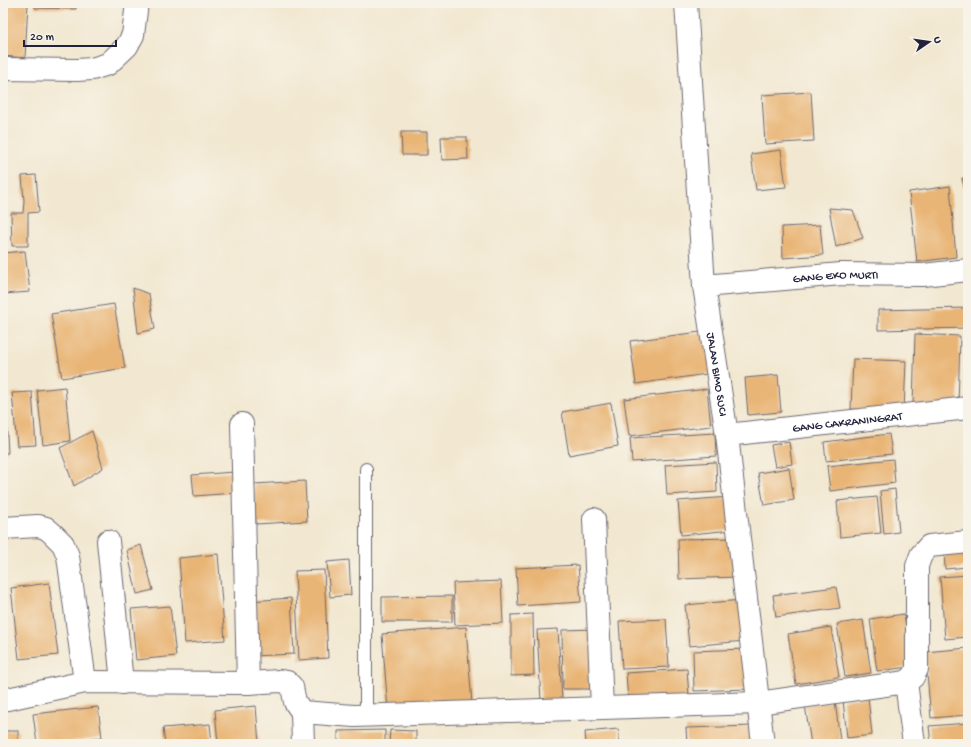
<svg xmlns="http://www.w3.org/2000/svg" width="971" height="747" viewBox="0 0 971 747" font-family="'Gochi Hand',sans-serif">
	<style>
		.building { fill: #e9b576 }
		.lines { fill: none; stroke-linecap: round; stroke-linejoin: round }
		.lane-casing { stroke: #6b6770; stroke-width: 14 }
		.street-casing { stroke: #6b6770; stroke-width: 24 }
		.lane { stroke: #fff; stroke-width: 12 }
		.street { stroke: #fff; stroke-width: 22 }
		.labels { text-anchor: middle; stroke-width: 4; stroke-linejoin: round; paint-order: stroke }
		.street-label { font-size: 12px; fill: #22223b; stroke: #f7f3e8 }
	</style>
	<rect width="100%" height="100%" fill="#f7f3e8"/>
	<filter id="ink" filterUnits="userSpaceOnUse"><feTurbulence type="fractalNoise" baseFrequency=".025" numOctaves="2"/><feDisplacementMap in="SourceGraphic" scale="8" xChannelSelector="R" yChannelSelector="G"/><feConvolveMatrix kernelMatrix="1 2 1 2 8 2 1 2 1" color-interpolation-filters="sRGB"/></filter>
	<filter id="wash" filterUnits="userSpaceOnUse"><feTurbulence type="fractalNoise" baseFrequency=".012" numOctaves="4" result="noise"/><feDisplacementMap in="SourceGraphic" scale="16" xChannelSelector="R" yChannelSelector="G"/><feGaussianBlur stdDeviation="0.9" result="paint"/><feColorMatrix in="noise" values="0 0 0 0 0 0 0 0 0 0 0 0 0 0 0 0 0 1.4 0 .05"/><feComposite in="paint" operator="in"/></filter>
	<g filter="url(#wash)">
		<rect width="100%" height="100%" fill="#f2e8d1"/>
		<g id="blocks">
			<g class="building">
				<path d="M 3,3 L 28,3 L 25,58 L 3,56 Z"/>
				<path d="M 35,3 L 76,3 L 76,9 L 35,8 Z"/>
				<path d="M 811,92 L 814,141 L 765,144 L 762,95 Z"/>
				<path d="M 401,132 L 427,132 L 427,155 L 402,155 Z"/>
				<path d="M 441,137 L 467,137 L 468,159 L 442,160 Z"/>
				<path d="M 781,150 L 786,187 L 756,190 L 751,154 Z"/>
				<path d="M 36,175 L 39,212 L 28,213 L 28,246 L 12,246 L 11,213 L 23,213 L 24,201 L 22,176 Z"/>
				<path d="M 968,177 L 968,201 L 967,201 L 962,178 Z"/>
				<path d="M 950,186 L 956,257 L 917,262 L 909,192 Z"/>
				<path d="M 829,208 L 853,210 L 863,238 L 836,247 Z"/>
				<path d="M 820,225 L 823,255 L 783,258 L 782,227 Z"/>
				<path d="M 25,251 L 30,292 L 3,294 L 3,253 Z"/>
				<path d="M 133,288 L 149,294 L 155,329 L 138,333 Z"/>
				<path d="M 114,304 L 125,368 L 62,378 L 51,314 Z"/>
				<path d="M 967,308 L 968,328 L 878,330 L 878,310 Z"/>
				<path d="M 708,331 L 714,373 L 636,384 L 630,341 Z"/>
				<path d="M 915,334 L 960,336 L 958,407 L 913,406 Z"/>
				<path d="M 853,359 L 906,361 L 904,411 L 851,409 Z"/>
				<path d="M 778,375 L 781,412 L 748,415 L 745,378 Z"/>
				<path d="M 65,387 L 70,441 L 43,445 L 37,390 Z"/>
				<path d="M 707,389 L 711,426 L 629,436 L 624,399 Z"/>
				<path d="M 32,392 L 36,445 L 17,446 L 12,393 Z"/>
				<path d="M 3,397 L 5,397 L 8,453 L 3,453 Z"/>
				<path d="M 611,403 L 618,446 L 569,455 L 562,412 Z"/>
				<path d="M 92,431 L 103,468 L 74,486 L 60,448 Z"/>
				<path d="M 715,433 L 716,456 L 632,462 L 630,438 Z"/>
				<path d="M 889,434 L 892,454 L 826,461 L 824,442 Z"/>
				<path d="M 789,442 L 792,464 L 775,467 L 771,445 Z"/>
				<path d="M 893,459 L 895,483 L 830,491 L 827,466 Z"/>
				<path d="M 716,462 L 717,492 L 667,495 L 665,465 Z"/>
				<path d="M 789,468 L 794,500 L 764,505 L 758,473 Z"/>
				<path d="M 235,472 L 236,493 L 194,496 L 192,475 Z"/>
				<path d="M 305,481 L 307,521 L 256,524 L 254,484 Z"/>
				<path d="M 895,489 L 899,532 L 884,534 L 880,491 Z"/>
				<path d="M 729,497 L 732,530 L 681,535 L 678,501 Z"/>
				<path d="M 877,497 L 881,533 L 840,537 L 837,501 Z"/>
				<path d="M 735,538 L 736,577 L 679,579 L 678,539 Z"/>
				<path d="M 141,545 L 153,590 L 137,594 L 127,550 Z"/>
				<path d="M 968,546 L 968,567 L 945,569 L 944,548 Z"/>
				<path d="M 218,554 L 225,640 L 185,643 L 179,558 Z"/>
				<path d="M 349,560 L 351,595 L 330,597 L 327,562 Z"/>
				<path d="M 578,565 L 581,602 L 518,606 L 516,568 Z"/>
				<path d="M 324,570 L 328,658 L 299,660 L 295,571 Z"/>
				<path d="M 968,575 L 968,637 L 945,639 L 940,577 Z"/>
				<path d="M 501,581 L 503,623 L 455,625 L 453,583 Z"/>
				<path d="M 49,583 L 58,655 L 19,659 L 11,588 Z"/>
				<path d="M 836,587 L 840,608 L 776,617 L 773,595 Z"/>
				<path d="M 452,596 L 452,622 L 382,622 L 382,597 Z"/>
				<path d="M 291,598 L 294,654 L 253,656 L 249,601 Z"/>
				<path d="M 742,600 L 745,641 L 689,646 L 685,605 Z"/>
				<path d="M 170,606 L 176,656 L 136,660 L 131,609 Z"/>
				<path d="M 533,614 L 534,675 L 511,676 L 511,615 Z"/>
				<path d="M 904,614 L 911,667 L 877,671 L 870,619 Z"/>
				<path d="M 666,619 L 669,667 L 622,669 L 619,621 Z"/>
				<path d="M 863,620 L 871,673 L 845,677 L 837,624 Z"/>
				<path d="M 466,627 L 472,704 L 388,710 L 382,634 Z"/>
				<path d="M 831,627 L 839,677 L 796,684 L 788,634 Z"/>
				<path d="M 558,629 L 562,700 L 541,701 L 537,630 Z"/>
				<path d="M 595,629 L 596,689 L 563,689 L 562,630 Z"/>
				<path d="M 968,648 L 968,715 L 931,718 L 925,652 Z"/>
				<path d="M 746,649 L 748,689 L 694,691 L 693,651 Z"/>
				<path d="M 687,669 L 689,697 L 628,701 L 626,673 Z"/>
				<path d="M 868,697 L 872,735 L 847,738 L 843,700 Z"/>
				<path d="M 835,701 L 840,740 L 811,744 L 805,705 Z"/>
				<path d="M 256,706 L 259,744 L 218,744 L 215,710 Z"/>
				<path d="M 98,707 L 102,738 L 52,744 L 37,744 L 33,714 Z"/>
				<path d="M 968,723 L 968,744 L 931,744 L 929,726 Z"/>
				<path d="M 210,724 L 212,744 L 165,744 L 163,728 Z"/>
				<path d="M 754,726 L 754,744 L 687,744 L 686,728 Z"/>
				<path d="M 618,729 L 620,744 L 586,744 L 585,732 Z"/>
				<path d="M 385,730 L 385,744 L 338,744 L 338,731 Z"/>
				<path d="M 390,730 L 416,731 L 416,744 L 389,744 Z"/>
				<rect x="3" y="731" width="15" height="13"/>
			</g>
		</g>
	</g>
	<g filter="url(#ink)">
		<use href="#blocks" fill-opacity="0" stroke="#6b6770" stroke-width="1"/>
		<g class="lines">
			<g class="lane-casing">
				<path id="lane" d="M 366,469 L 366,716"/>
			</g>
			<g class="street-casing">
				<g id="street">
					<path id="s1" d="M 686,3 L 704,286 L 727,435 L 763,744"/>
					<path d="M 3,69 L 77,70 L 92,69 L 108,64 L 127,46 L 133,35 L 137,3"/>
					<path id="s2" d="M 704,286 L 841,274 L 923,275 L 968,270"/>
					<path d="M 242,424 L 248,683"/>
					<path id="s3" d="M 727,435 L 968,408"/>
					<path d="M 594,519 L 602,708"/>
					<path d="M 3,528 L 38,526 L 46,528 L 53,534 L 63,544 L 68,556 L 85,682"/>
					<path d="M 108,541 L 122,683"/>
					<path d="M 906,682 L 914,744"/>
					<path d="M 3,700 L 85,682 L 248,683 L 279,681 L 287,682 L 292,687 L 295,702 L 302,712 L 354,716 L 758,703 L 906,682 L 913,677 L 917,669 L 917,566 L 921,555 L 929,546 L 968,542"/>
					<path d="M 302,712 L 303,744"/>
				</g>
			</g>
			<use href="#lane" class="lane"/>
			<use href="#street" class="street"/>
		</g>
	</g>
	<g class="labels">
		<g class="street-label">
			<text dy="4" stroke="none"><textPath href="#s2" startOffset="132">GANG EKO MURTI</textPath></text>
			<text dy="4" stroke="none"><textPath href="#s1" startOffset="373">JALAN BIMO SUCI</textPath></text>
			<text dy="4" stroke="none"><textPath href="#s3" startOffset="121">GANG CAKRANINGRAT</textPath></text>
		</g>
	</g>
	<rect width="971" height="747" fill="none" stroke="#f7f3e8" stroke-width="16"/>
	<g transform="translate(929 42) rotate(77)" stroke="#f7f3e8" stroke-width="3" paint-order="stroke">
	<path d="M0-3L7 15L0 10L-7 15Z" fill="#22223b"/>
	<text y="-6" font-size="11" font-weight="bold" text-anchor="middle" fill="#22223b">U</text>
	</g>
	<path d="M24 40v6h92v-6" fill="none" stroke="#22223b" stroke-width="2"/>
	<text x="30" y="40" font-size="12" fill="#22223b" stroke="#f7f3e8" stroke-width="3" paint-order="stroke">20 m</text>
</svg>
